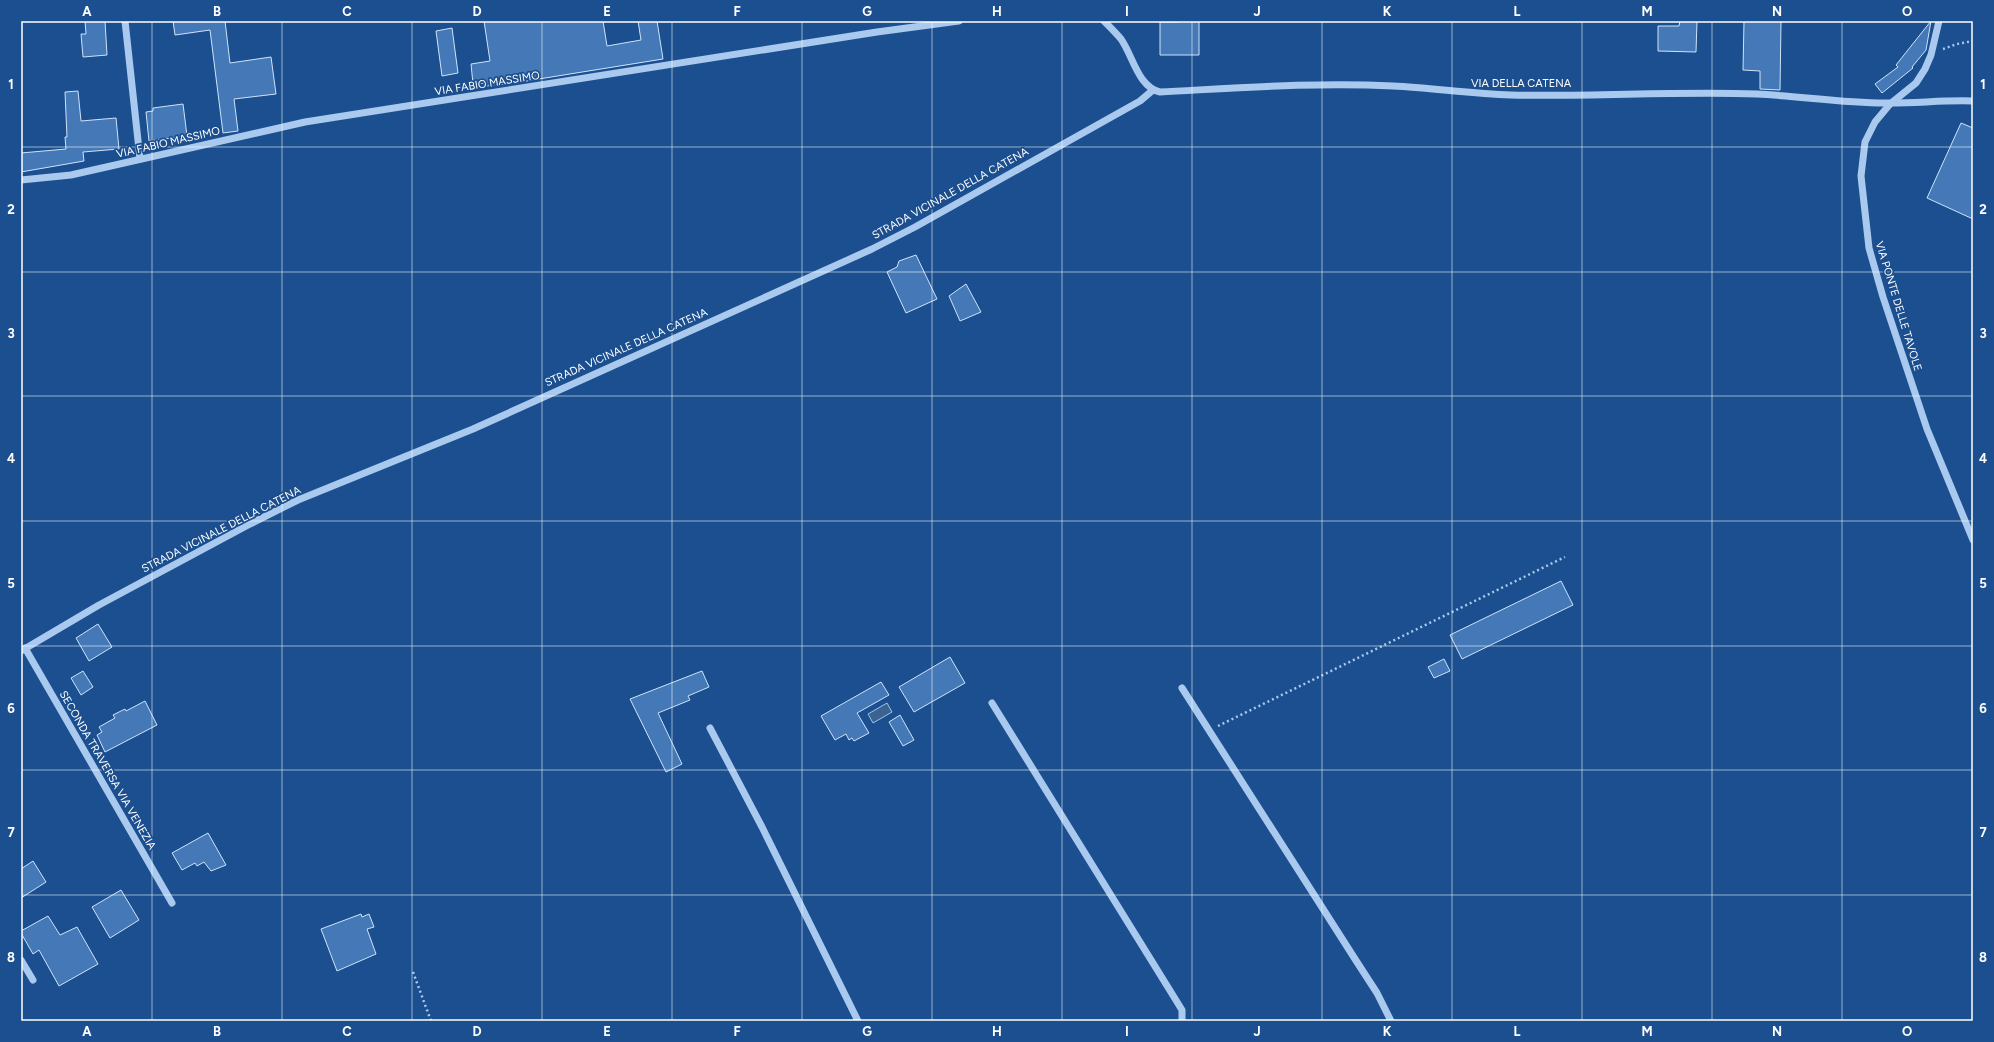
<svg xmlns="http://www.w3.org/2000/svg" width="1994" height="1042" viewBox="0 0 1994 1042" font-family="Figtree,sans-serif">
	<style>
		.water { fill: #3c6290; stroke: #9cc4f0 }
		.building { fill: #4478b7; stroke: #cfe3fa }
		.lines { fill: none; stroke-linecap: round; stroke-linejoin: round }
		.path { stroke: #a9c9ee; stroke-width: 2.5; stroke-dasharray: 2 3; stroke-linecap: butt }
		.minor { stroke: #a9c9ee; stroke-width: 7 }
		.grid { fill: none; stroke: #fff; stroke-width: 1; stroke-opacity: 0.55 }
		.labels { text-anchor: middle; stroke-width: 3.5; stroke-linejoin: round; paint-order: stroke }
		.street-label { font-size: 11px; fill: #fff; stroke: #1b4f8f }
		.neatline { fill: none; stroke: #fff; stroke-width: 1.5 }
		.grid-label { font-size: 13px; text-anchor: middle; font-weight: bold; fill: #fff }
	</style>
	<rect width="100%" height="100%" fill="#1b4f8f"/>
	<path class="water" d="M 887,703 L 892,712 L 873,723 L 868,714 Z"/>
	<g class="building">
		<path d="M 85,21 L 105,21 L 107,55 L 83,57 L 81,34 L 86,34 Z"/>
		<path d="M 173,21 L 225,21 L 230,63 L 271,57 L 276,94 L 234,99 L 238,131 L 223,133 L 210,30 L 175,35 Z"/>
		<path d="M 484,21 L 603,21 L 607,46 L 641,40 L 638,21 L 657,21 L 663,59 L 514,83 L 486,86 L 486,83 L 473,84 L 471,64 L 490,61 Z"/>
		<path d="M 1179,21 L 1199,21 L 1199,55 L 1160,55 L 1160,22 L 1179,22 Z"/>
		<path d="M 1680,21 L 1697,21 L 1696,52 L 1658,51 L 1658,26 L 1679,26 Z"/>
		<path d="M 1744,21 L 1781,21 L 1780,90 L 1760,89 L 1760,71 L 1743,70 Z"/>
		<path d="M 1931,21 L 1926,50 L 1912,67 L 1913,68 L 1882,93 L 1875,84 L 1898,67 L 1896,65 Z"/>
		<path d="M 452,28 L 458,73 L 442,76 L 436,31 Z"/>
		<path d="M 78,91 L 81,121 L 116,118 L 119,149 L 83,152 L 84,161 L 21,172 L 21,153 L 66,149 L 65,137 L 67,137 L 65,92 Z"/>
		<path d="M 183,104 L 187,136 L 149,141 L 146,112 L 153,111 L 153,108 Z"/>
		<path d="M 1961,123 L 1973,128 L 1973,219 L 1927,198 Z"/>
		<path d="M 916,255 L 937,299 L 906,313 L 887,272 L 897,267 L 899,261 Z"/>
		<path d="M 966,284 L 981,312 L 960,321 L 949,296 Z"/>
		<path d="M 1561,581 L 1573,605 L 1462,659 L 1450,635 Z"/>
		<path d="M 98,624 L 112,647 L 89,661 L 76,638 Z"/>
		<path d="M 950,657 L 965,683 L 914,712 L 899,687 Z"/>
		<path d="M 1444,659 L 1450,671 L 1434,678 L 1428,667 Z"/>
		<path d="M 83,671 L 93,687 L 81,695 L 71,678 Z"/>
		<path d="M 702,671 L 709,687 L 688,696 L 690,700 L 658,713 L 682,764 L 666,772 L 630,699 Z"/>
		<path d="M 881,682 L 889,695 L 857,713 L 869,733 L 854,741 L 852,738 L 849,740 L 846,734 L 835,740 L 821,716 Z"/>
		<path d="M 145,701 L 157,725 L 105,752 L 97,735 L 102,732 L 99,727 L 115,718 L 113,715 L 125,709 L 126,711 Z"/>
		<path d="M 900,715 L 914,740 L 903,746 L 889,722 Z"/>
		<path d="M 208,833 L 226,865 L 211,871 L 204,862 L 197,866 L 195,863 L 182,870 L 172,853 Z"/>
		<path d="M 33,861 L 46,882 L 21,898 L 21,869 Z"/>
		<path d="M 121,890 L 139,920 L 110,938 L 92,907 Z"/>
		<path d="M 361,914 L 362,917 L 369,914 L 374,927 L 367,929 L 376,954 L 337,971 L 321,929 Z"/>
		<path d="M 48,916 L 60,935 L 77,927 L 98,964 L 59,986 L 39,950 L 33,954 L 21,933 L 21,931 Z"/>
	</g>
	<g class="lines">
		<g class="path">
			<path d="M 1943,49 L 1957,44 L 1973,41"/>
			<path d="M 1218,726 L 1565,557"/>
			<path d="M 413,972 L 431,1021"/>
		</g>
		<g class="minor">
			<path d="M 125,21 L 140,159"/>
			<path d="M 1104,21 C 1110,27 1116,33 1121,39 C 1133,56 1138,87 1160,92 C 1238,88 1316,82 1393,86 C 1433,88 1472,94 1511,95 C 1593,97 1675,91 1757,94 C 1801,96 1847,104 1891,103 C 1919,103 1945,100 1973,101"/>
			<path d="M 1939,21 L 1931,55 L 1925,69 L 1916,83 L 1890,104 L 1875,122 L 1865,142 L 1861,176 L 1869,248 L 1883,297 L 1927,429 L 1973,540"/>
			<path d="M 21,180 L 71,175 L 305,122 L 877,32 L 959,21"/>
			<path d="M 25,648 L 172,903"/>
			<path d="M 21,651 L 99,605 L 250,524 L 298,500 L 473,429 L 872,249 L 915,227 L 1140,101 L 1153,90"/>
			<path d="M 1182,688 L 1355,959 L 1377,993 L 1391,1021"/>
			<path d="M 992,703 L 1174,997 L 1182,1010 L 1182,1021"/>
			<path d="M 710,728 L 762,827 L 858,1021"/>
			<path d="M 21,960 L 33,980"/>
		</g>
	</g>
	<path class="grid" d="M 152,21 L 152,1021M 282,21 L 282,1021M 412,21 L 412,1021M 542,21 L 542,1021M 672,21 L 672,1021M 802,21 L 802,1021M 932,21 L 932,1021M 1062,21 L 1062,1021M 1192,21 L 1192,1021M 1322,21 L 1322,1021M 1452,21 L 1452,1021M 1582,21 L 1582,1021M 1712,21 L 1712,1021M 1842,21 L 1842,1021M 21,147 L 1973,147M 21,272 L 1973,272M 21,396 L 1973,396M 21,521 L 1973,521M 21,646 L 1973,646M 21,770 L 1973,770M 21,895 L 1973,895"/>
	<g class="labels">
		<g class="street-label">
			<text transform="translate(487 83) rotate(-9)" y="4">VIA FABIO MASSIMO</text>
			<text x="1521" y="87">VIA DELLA CATENA</text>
			<text transform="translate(168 142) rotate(-13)" y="4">VIA FABIO MASSIMO</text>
			<text transform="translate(950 193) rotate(-29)" y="4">STRADA VICINALE DELLA CATENA</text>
			<text transform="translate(1899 306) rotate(73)" y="4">VIA PONTE DELLE TAVOLE</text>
			<text transform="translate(626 347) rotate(-24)" y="4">STRADA VICINALE DELLA CATENA</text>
			<text transform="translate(221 529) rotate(-27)" y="4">STRADA VICINALE DELLA CATENA</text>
			<text transform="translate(108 770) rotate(60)" y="4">SECONDA TRAVERSA VIA VENEZIA</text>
		</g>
	</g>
	<rect width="1994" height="1042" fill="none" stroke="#1b4f8f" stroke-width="44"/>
	<rect x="22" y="22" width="1950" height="998" class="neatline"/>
	<g class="grid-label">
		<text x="87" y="16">A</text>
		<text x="217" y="16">B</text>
		<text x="347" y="16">C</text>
		<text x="477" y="16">D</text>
		<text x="607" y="16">E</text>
		<text x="737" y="16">F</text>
		<text x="867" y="16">G</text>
		<text x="997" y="16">H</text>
		<text x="1127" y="16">I</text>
		<text x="1257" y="16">J</text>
		<text x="1387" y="16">K</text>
		<text x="1517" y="16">L</text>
		<text x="1647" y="16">M</text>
		<text x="1777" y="16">N</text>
		<text x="1907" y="16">O</text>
		<text x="11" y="89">1</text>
		<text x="1983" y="89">1</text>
		<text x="11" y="214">2</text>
		<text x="1983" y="214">2</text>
		<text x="11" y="338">3</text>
		<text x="1983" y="338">3</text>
		<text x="11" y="463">4</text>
		<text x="1983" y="463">4</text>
		<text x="11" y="588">5</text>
		<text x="1983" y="588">5</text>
		<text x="11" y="713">6</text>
		<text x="1983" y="713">6</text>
		<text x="11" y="837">7</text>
		<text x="1983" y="837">7</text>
		<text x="11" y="962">8</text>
		<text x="1983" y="962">8</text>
		<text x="87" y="1036">A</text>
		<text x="217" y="1036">B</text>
		<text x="347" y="1036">C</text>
		<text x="477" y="1036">D</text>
		<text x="607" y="1036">E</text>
		<text x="737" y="1036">F</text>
		<text x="867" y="1036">G</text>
		<text x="997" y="1036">H</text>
		<text x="1127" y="1036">I</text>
		<text x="1257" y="1036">J</text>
		<text x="1387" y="1036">K</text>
		<text x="1517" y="1036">L</text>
		<text x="1647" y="1036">M</text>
		<text x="1777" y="1036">N</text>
		<text x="1907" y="1036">O</text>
	</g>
</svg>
